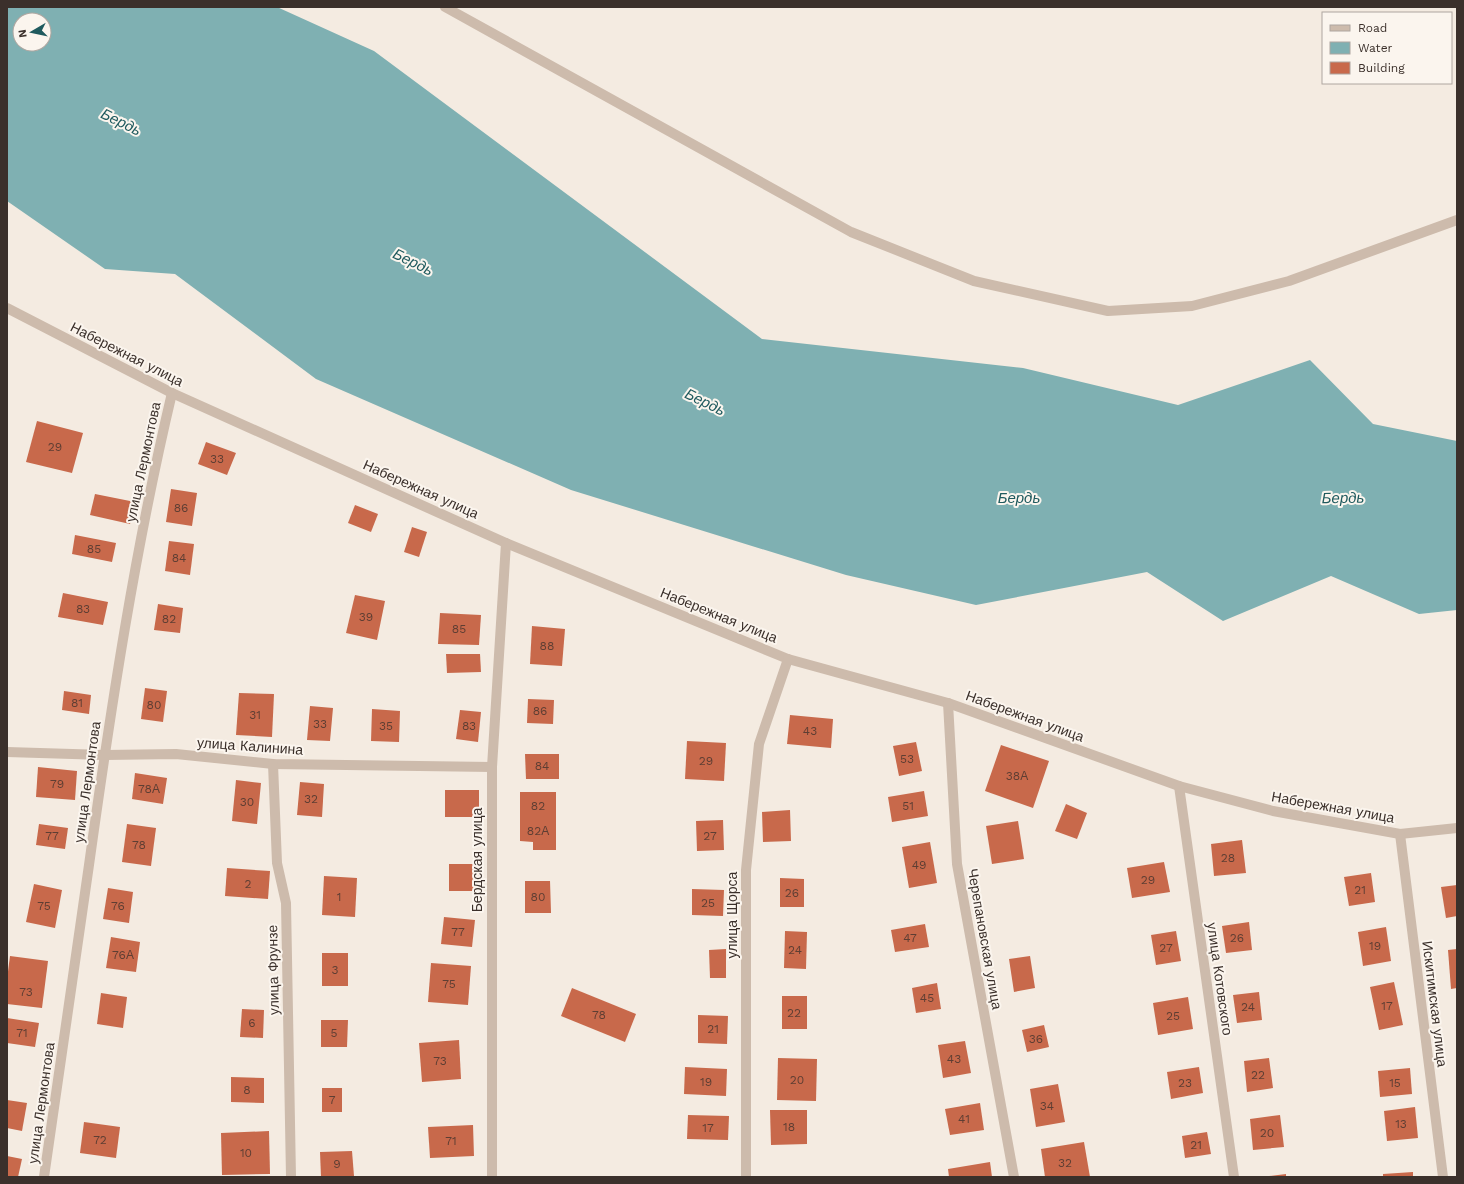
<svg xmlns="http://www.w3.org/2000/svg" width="1464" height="1184" viewBox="0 0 1464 1184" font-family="'Work Sans',sans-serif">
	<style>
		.water { fill: #7fb0b2; fill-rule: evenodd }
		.building { fill: #c8694b }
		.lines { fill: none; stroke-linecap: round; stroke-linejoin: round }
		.minor { stroke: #cdbbac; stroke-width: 10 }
		.labels { text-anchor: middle; stroke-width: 4; stroke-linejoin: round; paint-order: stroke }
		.number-label { font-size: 12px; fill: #5e3e33 }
		.street-label { font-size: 14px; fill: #3b302b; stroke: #fbf5ee }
		.water-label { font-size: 15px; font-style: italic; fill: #1f5a5e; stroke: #fbf5ee }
	</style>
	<rect width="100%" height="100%" fill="#f4ebe1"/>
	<path class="water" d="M 7,7 L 277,7 L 374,51 L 762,339 L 1023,368 L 1178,405 L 1310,360 L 1373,424 L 1457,441 L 1457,610 L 1419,614 L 1331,576 L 1223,621 L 1147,572 L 976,605 L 846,575 L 571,490 L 316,379 L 175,274 L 105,269 L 7,201 ZM 20,20 L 44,20 L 44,44 L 20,44 Z"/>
	<g class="building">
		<path d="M 37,421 L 83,433 L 72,473 L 26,462 Z"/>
		<path d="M 206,442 L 236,453 L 227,475 L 198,464 Z"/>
		<path d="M 171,489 L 197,493 L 192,526 L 166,522 Z"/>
		<path d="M 95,494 L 135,502 L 130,524 L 90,515 Z"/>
		<path d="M 355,505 L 378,514 L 371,532 L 348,523 Z"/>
		<path d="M 412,527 L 427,532 L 419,557 L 404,552 Z"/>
		<path d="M 75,535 L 116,543 L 112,562 L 72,554 Z"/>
		<path d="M 169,541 L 194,544 L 190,575 L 165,571 Z"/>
		<path d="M 63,593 L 108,602 L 103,625 L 58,617 Z"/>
		<path d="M 355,595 L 385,601 L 377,640 L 346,633 Z"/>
		<path d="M 158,604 L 183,608 L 180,633 L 154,630 Z"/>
		<path d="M 440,613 L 481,615 L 479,645 L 438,644 Z"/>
		<path d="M 532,626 L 565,629 L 562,666 L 530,664 Z"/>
		<path d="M 446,654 L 480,654 L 481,672 L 447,673 Z"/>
		<path d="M 145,688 L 167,691 L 163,722 L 141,719 Z"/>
		<path d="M 64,691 L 91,695 L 89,714 L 62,710 Z"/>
		<path d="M 239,693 L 274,694 L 272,737 L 236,735 Z"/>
		<path d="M 528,699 L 554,700 L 553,724 L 527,723 Z"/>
		<path d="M 310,706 L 333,708 L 330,741 L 307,740 Z"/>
		<path d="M 372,709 L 400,711 L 399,742 L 371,741 Z"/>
		<path d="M 460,710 L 481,712 L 478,742 L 456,739 Z"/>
		<path d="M 790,715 L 833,719 L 831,748 L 787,744 Z"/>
		<path d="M 687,741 L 726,743 L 724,781 L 685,779 Z"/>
		<path d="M 916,742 L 922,771 L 899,776 L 893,746 Z"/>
		<path d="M 1001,745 L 1049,761 L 1033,808 L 985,791 Z"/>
		<path d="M 525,754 L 559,754 L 559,779 L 526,779 Z"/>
		<path d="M 38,767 L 77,771 L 75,800 L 36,797 Z"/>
		<path d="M 135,773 L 167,778 L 163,804 L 132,799 Z"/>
		<path d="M 236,780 L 261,783 L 257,824 L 232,821 Z"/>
		<path d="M 300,782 L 324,784 L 322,817 L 297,815 Z"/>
		<rect x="445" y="790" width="34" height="27"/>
		<path d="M 924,791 L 928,816 L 892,822 L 888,797 Z"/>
		<path d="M 520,792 L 556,792 L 556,850 L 533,850 L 533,842 L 520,841 Z"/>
		<path d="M 1066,804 L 1087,813 L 1077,839 L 1055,831 Z"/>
		<path d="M 790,810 L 791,841 L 763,842 L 762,812 Z"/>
		<path d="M 723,820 L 724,850 L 697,851 L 696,821 Z"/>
		<path d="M 1018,821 L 1024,859 L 992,864 L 986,826 Z"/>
		<path d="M 39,824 L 68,828 L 65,849 L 36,845 Z"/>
		<path d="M 127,824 L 156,828 L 151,866 L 122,862 Z"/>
		<path d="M 1242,840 L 1246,873 L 1214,876 L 1211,844 Z"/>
		<path d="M 930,842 L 937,883 L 909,888 L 902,847 Z"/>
		<path d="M 1164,862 L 1170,892 L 1132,898 L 1127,868 Z"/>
		<path d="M 449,864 L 480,864 L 481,891 L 449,891 Z"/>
		<path d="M 227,868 L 270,871 L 268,899 L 225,896 Z"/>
		<path d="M 1371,873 L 1375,902 L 1349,906 L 1344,877 Z"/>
		<path d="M 324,876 L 357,878 L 355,917 L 322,915 Z"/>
		<path d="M 780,878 L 804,879 L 804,907 L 780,907 Z"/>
		<path d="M 525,881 L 550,881 L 551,913 L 525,913 Z"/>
		<path d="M 34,884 L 62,890 L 55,928 L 26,922 Z"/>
		<path d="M 1457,885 L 1457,916 L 1446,918 L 1441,887 Z"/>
		<path d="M 108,888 L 133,892 L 129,923 L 103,919 Z"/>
		<path d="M 692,889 L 724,890 L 723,916 L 692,915 Z"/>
		<path d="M 444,917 L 475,920 L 472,947 L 441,944 Z"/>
		<path d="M 1249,922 L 1252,950 L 1226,953 L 1222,926 Z"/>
		<path d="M 925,924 L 929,947 L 895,952 L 891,930 Z"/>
		<path d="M 1386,927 L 1391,961 L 1363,966 L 1358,932 Z"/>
		<path d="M 785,931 L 807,932 L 806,969 L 784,968 Z"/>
		<path d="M 1176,931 L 1181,961 L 1156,965 L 1151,935 Z"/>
		<path d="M 111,937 L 140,942 L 136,972 L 106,968 Z"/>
		<path d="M 726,949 L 726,978 L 710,978 L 709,950 Z"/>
		<path d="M 1457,949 L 1457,988 L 1451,989 L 1448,950 Z"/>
		<rect x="322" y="953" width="26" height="33"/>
		<path d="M 10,956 L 48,961 L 42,1008 L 7,1004 L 7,979 Z"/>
		<path d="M 1030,956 L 1035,988 L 1014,992 L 1009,959 Z"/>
		<path d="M 431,963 L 471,966 L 468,1005 L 428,1002 Z"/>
		<path d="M 1394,982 L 1403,1025 L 1379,1030 L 1370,987 Z"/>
		<path d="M 937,983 L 941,1009 L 916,1013 L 912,988 Z"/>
		<path d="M 572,988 L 636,1014 L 625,1042 L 561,1016 Z"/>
		<path d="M 1259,992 L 1262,1020 L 1237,1023 L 1233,995 Z"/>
		<path d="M 101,993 L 127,997 L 123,1028 L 97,1024 Z"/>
		<rect x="782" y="996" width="25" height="33"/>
		<path d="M 1188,997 L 1193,1029 L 1158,1035 L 1153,1003 Z"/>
		<path d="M 242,1009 L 264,1010 L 263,1038 L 240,1037 Z"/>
		<path d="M 698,1015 L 728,1016 L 727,1044 L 698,1043 Z"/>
		<path d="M 7,1018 L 39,1023 L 35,1047 L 7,1043 Z"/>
		<path d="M 321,1020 L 348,1020 L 347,1047 L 321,1047 Z"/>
		<path d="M 1044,1025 L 1049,1047 L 1027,1052 L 1022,1030 Z"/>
		<path d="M 459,1040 L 461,1079 L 422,1082 L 419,1043 Z"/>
		<path d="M 965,1041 L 971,1073 L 943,1078 L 938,1045 Z"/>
		<path d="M 778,1058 L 817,1059 L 816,1101 L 777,1100 Z"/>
		<path d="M 1269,1058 L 1273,1088 L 1247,1092 L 1244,1061 Z"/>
		<path d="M 685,1067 L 727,1069 L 726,1096 L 684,1094 Z"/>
		<path d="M 1199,1067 L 1203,1093 L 1171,1099 L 1167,1072 Z"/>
		<path d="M 1410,1068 L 1412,1094 L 1380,1097 L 1378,1071 Z"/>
		<path d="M 231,1077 L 264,1078 L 264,1103 L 231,1102 Z"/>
		<path d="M 1058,1084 L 1065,1122 L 1036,1127 L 1030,1089 Z"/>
		<rect x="322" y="1088" width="20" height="24"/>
		<path d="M 7,1100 L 27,1103 L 22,1131 L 7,1128 Z"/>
		<path d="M 980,1103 L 984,1130 L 950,1135 L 945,1109 Z"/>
		<path d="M 1415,1107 L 1418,1138 L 1387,1141 L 1384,1111 Z"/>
		<path d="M 770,1110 L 807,1110 L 807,1144 L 771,1145 Z"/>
		<path d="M 688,1115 L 729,1116 L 728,1140 L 687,1139 Z"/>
		<path d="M 1280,1115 L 1284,1147 L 1253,1150 L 1250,1119 Z"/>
		<path d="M 84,1122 L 120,1127 L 116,1158 L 80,1153 Z"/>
		<path d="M 473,1125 L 474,1156 L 430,1158 L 428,1127 Z"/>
		<path d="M 269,1131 L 270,1174 L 222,1175 L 221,1133 Z"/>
		<path d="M 1207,1132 L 1211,1154 L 1185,1158 L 1182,1136 Z"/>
		<path d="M 1084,1142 L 1090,1177 L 1045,1177 L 1041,1149 Z"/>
		<path d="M 352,1151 L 354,1176 L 321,1177 L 320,1152 Z"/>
		<path d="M 7,1156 L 22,1159 L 18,1177 L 7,1177 Z"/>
		<path d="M 990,1162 L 992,1177 L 949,1177 L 948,1169 Z"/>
		<path d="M 1413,1172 L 1413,1177 L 1383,1177 L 1383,1174 Z"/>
		<path d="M 1286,1174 L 1286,1177 L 1269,1177 L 1269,1176 Z"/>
	</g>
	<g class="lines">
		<g class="minor">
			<path d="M 445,7 L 851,232 L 974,281 L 1108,311 L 1192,306 L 1289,281 L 1457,220"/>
			<path d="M 7,308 L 172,393 L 506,543 L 788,659 L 948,703 L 1179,786 L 1273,811 L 1400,834 L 1457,828"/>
			<path d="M 948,703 L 957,864 L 1014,1177"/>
			<path d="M 7,752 L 105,755 L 176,754 L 273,764 L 492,767"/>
			<path d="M 273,764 L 277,863 L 286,903 L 291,1177"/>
			<path d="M 1179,786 L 1234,1177"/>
			<path d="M 1400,834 L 1443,1177"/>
			<path d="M 44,1177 C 59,1073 74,969 89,865 C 111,707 135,549 172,393"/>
			<path d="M 492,1177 L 492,767 L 506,543"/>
			<path d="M 746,1177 L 746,870 L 759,744 L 788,659"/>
		</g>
	</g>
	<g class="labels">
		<g class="number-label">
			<text x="55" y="451">29</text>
			<text x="217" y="463">33</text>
			<text x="181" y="512">86</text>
			<text x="94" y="553">85</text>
			<text x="179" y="562">84</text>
			<text x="83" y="613">83</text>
			<text x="366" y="621">39</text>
			<text x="169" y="623">82</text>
			<text x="459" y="633">85</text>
			<text x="547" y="650">88</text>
			<text x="77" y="707">81</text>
			<text x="154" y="709">80</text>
			<text x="540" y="715">86</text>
			<text x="255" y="719">31</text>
			<text x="320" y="728">33</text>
			<text x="386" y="730">35</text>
			<text x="469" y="730">83</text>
			<text x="810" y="735">43</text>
			<text x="907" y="763">53</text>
			<text x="706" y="765">29</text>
			<text x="542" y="770">84</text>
			<text x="1017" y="780">38А</text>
			<text x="57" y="788">79</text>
			<text x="149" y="793">78А</text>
			<text x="311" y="803">32</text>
			<text x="247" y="806">30</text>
			<text x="538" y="810">82</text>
			<text x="908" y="810">51</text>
			<text x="538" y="835">82А</text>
			<text x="52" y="840">77</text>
			<text x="710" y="840">27</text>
			<text x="139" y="849">78</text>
			<text x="1228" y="862">28</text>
			<text x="919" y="869">49</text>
			<text x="1148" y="884">29</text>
			<text x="248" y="888">2</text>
			<text x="1360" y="894">21</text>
			<text x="792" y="897">26</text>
			<text x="339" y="901">1</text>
			<text x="538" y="901">80</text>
			<text x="708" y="907">25</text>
			<text x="44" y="910">75</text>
			<text x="118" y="910">76</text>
			<text x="458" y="936">77</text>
			<text x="910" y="942">47</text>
			<text x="1237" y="942">26</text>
			<text x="1375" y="950">19</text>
			<text x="1166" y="952">27</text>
			<text x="795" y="954">24</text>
			<text x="123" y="959">76А</text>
			<text x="335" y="974">3</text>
			<text x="449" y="988">75</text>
			<text x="26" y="996">73</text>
			<text x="927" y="1002">45</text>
			<text x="1387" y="1010">17</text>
			<text x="1248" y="1011">24</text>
			<text x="794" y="1017">22</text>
			<text x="599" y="1019">78</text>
			<text x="1173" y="1020">25</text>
			<text x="252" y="1027">6</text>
			<text x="713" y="1033">21</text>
			<text x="22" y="1037">71</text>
			<text x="334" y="1037">5</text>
			<text x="1036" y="1043">36</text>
			<text x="954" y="1063">43</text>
			<text x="440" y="1065">73</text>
			<text x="1258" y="1079">22</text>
			<text x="797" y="1084">20</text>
			<text x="706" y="1086">19</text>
			<text x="1185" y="1087">23</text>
			<text x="1395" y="1087">15</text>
			<text x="247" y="1094">8</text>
			<text x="332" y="1104">7</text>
			<text x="1047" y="1110">34</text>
			<text x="964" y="1123">41</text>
			<text x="1401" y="1128">13</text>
			<text x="789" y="1131">18</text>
			<text x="708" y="1132">17</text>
			<text x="1267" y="1137">20</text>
			<text x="100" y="1144">72</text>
			<text x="451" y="1145">71</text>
			<text x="1196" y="1149">21</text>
			<text x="246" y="1157">10</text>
			<text x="1065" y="1167">32</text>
			<text x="337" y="1168">9</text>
		</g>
		<g class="street-label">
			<text transform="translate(127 354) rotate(27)" y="5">Набережная улица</text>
			<text transform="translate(143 462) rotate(-78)" y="5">улица Лермонтова</text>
			<text transform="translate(421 489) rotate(24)" y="5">Набережная улица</text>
			<text transform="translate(719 615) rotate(22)" y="5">Набережная улица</text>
			<text transform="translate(1025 716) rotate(20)" y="5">Набережная улица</text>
			<text transform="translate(250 746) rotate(4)" y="5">улица Калинина</text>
			<text transform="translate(87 782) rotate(-82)" y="5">улица Лермонтова</text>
			<text transform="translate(1333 807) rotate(10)" y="5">Набережная улица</text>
			<text transform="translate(477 860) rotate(-90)" y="5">Бердская улица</text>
			<text transform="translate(732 915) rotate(-90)" y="5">улица Щорса</text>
			<text transform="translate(985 939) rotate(80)" y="5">Черепановская улица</text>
			<text transform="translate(273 970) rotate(-91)" y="5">улица Фрунзе</text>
			<text transform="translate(1220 979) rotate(82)" y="5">улица Котовского</text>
			<text transform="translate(1435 1004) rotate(83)" y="5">Искитимская улица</text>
			<text transform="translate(41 1103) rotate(-82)" y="5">улица Лермонтова</text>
		</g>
		<g class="water-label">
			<text transform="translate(121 122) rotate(26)" y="5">Бердь</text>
			<text transform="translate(413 262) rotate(26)" y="5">Бердь</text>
			<text transform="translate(705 402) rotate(26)" y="5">Бердь</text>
			<text x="1019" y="503">Бердь</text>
			<text transform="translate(1343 498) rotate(-1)" y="5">Бердь</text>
		</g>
	</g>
	<rect width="1464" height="1184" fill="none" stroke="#3b302b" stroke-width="16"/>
	<rect x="1322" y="12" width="130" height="72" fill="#fbf5ee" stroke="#aea6a0"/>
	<rect x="1330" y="25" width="20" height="6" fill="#cdbbac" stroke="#aea6a0"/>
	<text x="1358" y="32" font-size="12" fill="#3b302b">Road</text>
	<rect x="1330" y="42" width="20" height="12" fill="#7fb0b2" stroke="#aea6a0"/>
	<text x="1358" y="52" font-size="12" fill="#3b302b">Water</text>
	<rect x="1330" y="62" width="20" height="12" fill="#c8694b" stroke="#aea6a0"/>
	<text x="1358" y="72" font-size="12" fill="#3b302b">Building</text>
	<g transform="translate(32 32) rotate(261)"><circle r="19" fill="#fbf5ee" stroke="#aea6a0"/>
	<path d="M0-3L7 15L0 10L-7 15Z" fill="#1f5a5e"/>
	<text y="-6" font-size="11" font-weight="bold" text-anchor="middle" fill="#3b302b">N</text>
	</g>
</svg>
